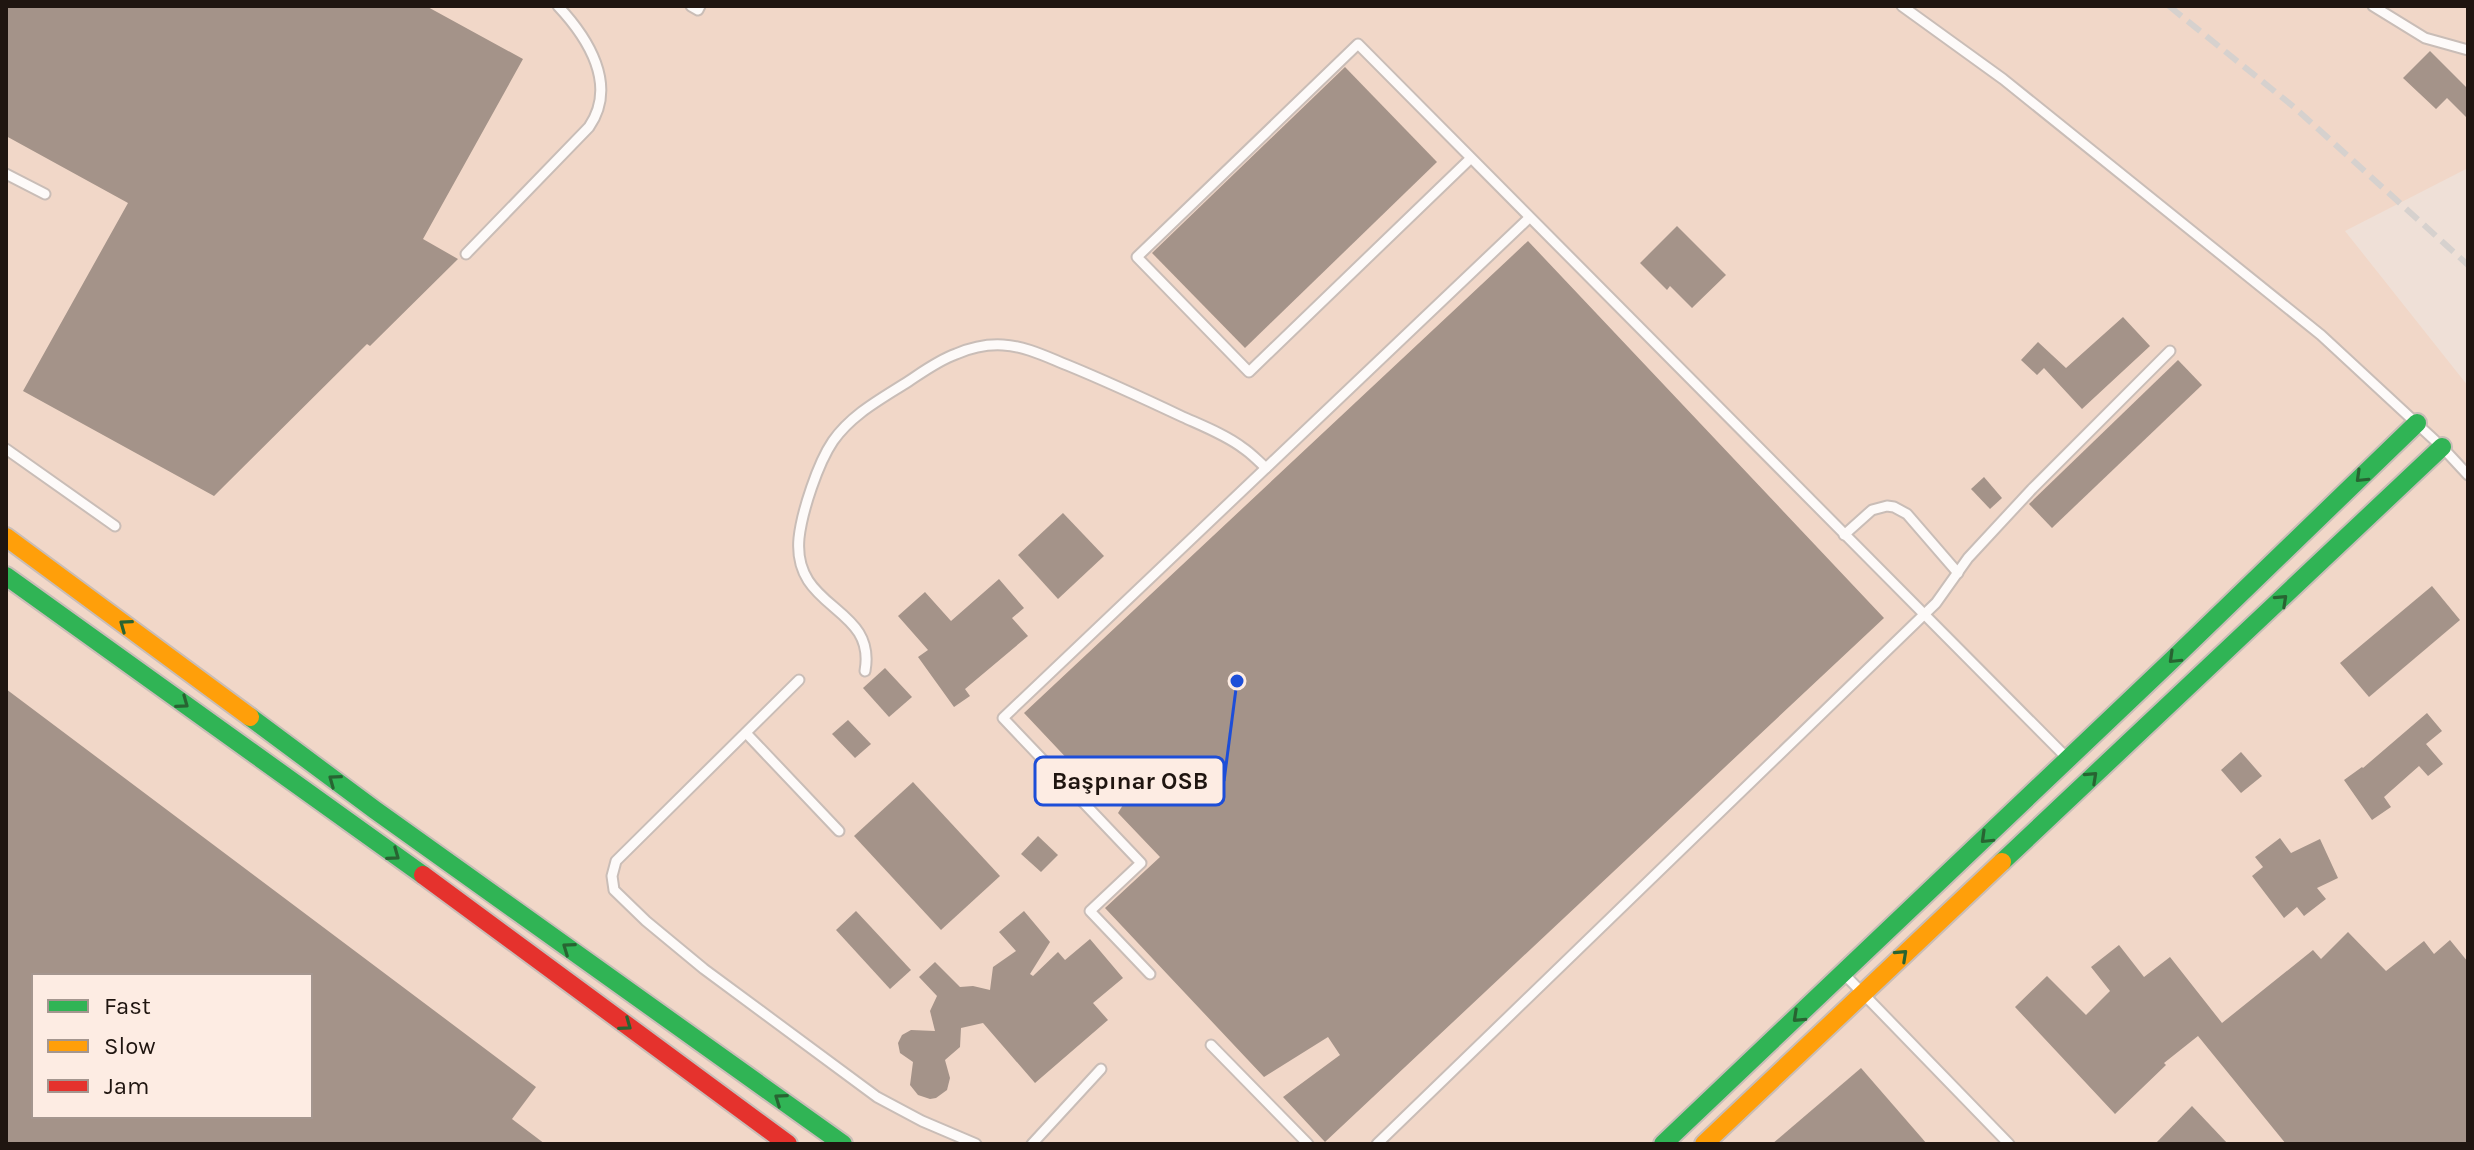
<svg xmlns="http://www.w3.org/2000/svg" width="2474" height="1150" viewBox="0 0 2474 1150" font-family="Karla,sans-serif">
	<style>
		.built { fill: #f1d7c8; fill-rule: evenodd }
		.building { fill: #a49389; fill-rule: evenodd }
		.lines { fill: none; stroke-linecap: round; stroke-linejoin: round }
		.lane-casing { stroke: #c9bdb7; stroke-width: 13 }
		.fast-casing { stroke: #c9bdb7; stroke-width: 22 }
		.slow-casing { stroke: #c9bdb7; stroke-width: 22 }
		.jam-casing { stroke: #c9bdb7; stroke-width: 22 }
		.lane { stroke: #fdfaf9; stroke-width: 9 }
		.fast { stroke: #30b455; stroke-width: 18 }
		.slow { stroke: #ff9f0a; stroke-width: 18 }
		.jam { stroke: #e5322d; stroke-width: 18 }
		.rail { stroke: #d6d1ce; stroke-width: 6; stroke-dasharray: 16 8; stroke-linecap: butt }
		.oneway { stroke: #286432 }
		.leader { fill: none; stroke: #1d4ed8; stroke-width: 3 }
		.callout-dot { fill: #1d4ed8; stroke: #fdece3; stroke-width: 3 }
		.callout { fill: #fdece3; stroke: #1d4ed8; stroke-width: 3 }
		.callout-label { font-size: 24px; text-anchor: middle; font-weight: bold; fill: #1f1510 }
	</style>
	<rect width="100%" height="100%" fill="#efe0d7"/>
	<path class="built" d="M 6,6 L 2468,6 L 2468,168 L 2345,231 L 2468,386 L 2468,1144 L 6,1144 ZM 34,976 L 310,976 L 310,1116 L 34,1116 Z"/>
	<g class="building">
		<path d="M 6,6 L 426,6 L 523,59 L 423,239 L 458,259 L 370,346 L 367,344 L 214,496 L 23,391 L 128,203 L 6,136 Z"/>
		<path d="M 2430,51 L 2468,89 L 2468,119 L 2447,98 L 2436,109 L 2403,78 Z"/>
		<path d="M 1345,67 L 1437,162 L 1245,348 L 1152,253 Z"/>
		<path d="M 1677,226 L 1726,275 L 1692,308 L 1670,286 L 1667,290 L 1640,263 Z"/>
		<path d="M 1528,241 L 1884,618 L 1325,1142 L 1283,1097 L 1340,1055 L 1328,1037 L 1264,1077 L 1105,908 L 1160,857 L 1118,813 L 1134,787 L 1125,780 L 1107,801 L 1024,713 Z"/>
		<path d="M 2123,317 L 2150,346 L 2082,409 L 2044,368 L 2037,375 L 2021,360 L 2038,342 L 2066,368 Z"/>
		<path d="M 2178,360 L 2202,385 L 2052,528 L 2029,504 Z"/>
		<path d="M 1984,477 L 2002,498 L 1990,509 L 1971,489 Z"/>
		<path d="M 1063,513 L 1104,556 L 1058,599 L 1018,555 Z"/>
		<path d="M 999,579 L 1024,608 L 1012,618 L 1028,636 L 965,689 L 970,696 L 954,707 L 918,657 L 928,650 L 898,616 L 925,592 L 951,621 Z"/>
		<path d="M 2432,586 L 2460,620 L 2369,697 L 2340,663 Z"/>
		<path d="M 885,668 L 912,697 L 889,717 L 863,688 Z"/>
		<path d="M 6,689 L 536,1087 L 512,1119 L 545,1144 L 6,1144 ZM 34,976 L 310,976 L 310,1116 L 34,1116 Z"/>
		<path d="M 2427,713 L 2442,731 L 2426,744 L 2443,764 L 2428,776 L 2419,766 L 2384,797 L 2391,807 L 2372,820 L 2344,780 L 2362,767 L 2363,768 Z"/>
		<path d="M 848,720 L 871,744 L 855,758 L 832,734 Z"/>
		<path d="M 2241,752 L 2262,776 L 2241,793 L 2221,770 Z"/>
		<path d="M 913,782 L 1000,876 L 941,930 L 854,836 Z"/>
		<path d="M 1038,836 L 1058,855 L 1041,872 L 1021,854 Z"/>
		<path d="M 2280,838 L 2291,853 L 2320,839 L 2338,878 L 2317,888 L 2326,899 L 2304,916 L 2297,907 L 2284,918 L 2252,876 L 2263,867 L 2255,857 Z"/>
		<path d="M 856,911 L 911,970 L 890,989 L 836,930 Z"/>
		<path d="M 1024,911 L 1050,942 L 1030,974 L 1033,976 L 1058,952 L 1065,960 L 1090,939 L 1123,978 L 1093,1003 L 1108,1020 L 1035,1083 L 983,1023 L 961,1028 L 960,1047 L 945,1060 L 950,1078 L 947,1090 L 936,1098 L 930,1099 L 918,1095 L 910,1085 L 913,1062 L 900,1053 L 898,1043 L 902,1035 L 911,1030 L 935,1031 L 930,1011 L 937,996 L 919,977 L 935,962 L 960,987 L 973,986 L 990,990 L 993,967 L 1016,951 L 999,932 Z"/>
		<path d="M 2348,932 L 2386,971 L 2424,941 L 2434,954 L 2450,940 L 2468,962 L 2468,1144 L 2286,1144 L 2198,1036 L 2164,1063 L 2166,1065 L 2115,1114 L 2015,1007 L 2047,976 L 2086,1015 L 2110,991 L 2091,967 L 2119,945 L 2144,977 L 2170,957 L 2222,1023 L 2313,950 L 2321,959 Z"/>
		<path d="M 1861,1068 L 1927,1144 L 1772,1144 Z"/>
		<path d="M 2192,1106 L 2228,1144 L 2155,1144 Z"/>
	</g>
	<g class="lines">
		<g class="lane-casing">
			<g id="lane">
				<path d="M 691,6 L 698,10 L 700,6"/>
				<path d="M 1902,6 L 2003,79 L 2321,335 L 2442,447 L 2468,475"/>
				<path d="M 2373,6 L 2425,38 L 2468,50"/>
				<path d="M 1470,159 L 1249,372 L 1137,257 L 1358,44 L 2066,757"/>
				<path d="M 6,174 L 45,194"/>
				<path d="M 466,254 L 589,127 C 618,85 588,38 558,6"/>
				<path d="M 6,449 L 115,526"/>
				<path d="M 1844,535 L 1872,510 L 1887,506 L 1894,507 L 1907,514 L 1958,573"/>
				<path d="M 865,671 C 877,605 792,611 799,538 C 802,511 818,463 833,441 C 852,414 881,399 909,381 C 924,371 939,360 956,354 C 970,348 987,344 1003,345 C 1025,346 1047,357 1067,365 C 1106,381 1145,399 1183,417 C 1203,426 1226,435 1243,448 C 1251,453 1258,461 1266,468"/>
				<path d="M 799,680 L 616,861 L 612,876 L 614,890 L 646,921 L 704,969 L 877,1097 L 922,1121 L 976,1144"/>
				<path d="M 746,733 L 839,831"/>
				<path d="M 1150,974 L 1090,911 L 1141,863 L 1003,718 L 1529,218"/>
				<path d="M 1844,974 L 2009,1144"/>
				<path d="M 1211,1045 L 1308,1144"/>
				<path d="M 1032,1144 L 1101,1069"/>
				<path d="M 1377,1144 L 1936,603 L 1968,558 L 2032,489 L 2170,351"/>
			</g>
		</g>
		<g class="fast-casing">
			<g id="fast">
				<path d="M 6,576 L 423,875"/>
				<path d="M 250,717 L 375,810 L 843,1144"/>
				<path d="M 2002,862 L 2442,447"/>
				<path d="M 1663,1144 L 2171,661 L 2417,423"/>
			</g>
		</g>
		<g class="slow-casing">
			<g id="slow">
				<path d="M 6,537 L 250,717"/>
				<path d="M 1704,1144 L 2002,862"/>
			</g>
		</g>
		<g class="jam-casing">
			<path id="jam" d="M 423,875 L 788,1144"/>
		</g>
		<use href="#lane" class="lane"/>
		<use href="#fast" class="fast"/>
		<use href="#slow" class="slow"/>
		<use href="#jam" class="jam"/>
		<path class="rail" d="M 2169,6 L 2294,107 L 2468,265"/>
	</g>
	<defs><path id="oneway-chevron" d="M-2-3.5L2.5 0L-2 3.5" fill="none" stroke-width="1.6" stroke-linecap="round" stroke-linejoin="round" transform="scale(2)"/></defs>
	<g class="oneway">
		<use href="#oneway-chevron" transform="translate(2361 477) rotate(136)"/>
		<use href="#oneway-chevron" transform="translate(2282 600) rotate(-43)"/>
		<use href="#oneway-chevron" transform="translate(125 625) rotate(-144)"/>
		<use href="#oneway-chevron" transform="translate(2174 658) rotate(136)"/>
		<use href="#oneway-chevron" transform="translate(183 703) rotate(36)"/>
		<use href="#oneway-chevron" transform="translate(2092 777) rotate(-43)"/>
		<use href="#oneway-chevron" transform="translate(334 780) rotate(-144)"/>
		<use href="#oneway-chevron" transform="translate(1986 838) rotate(136)"/>
		<use href="#oneway-chevron" transform="translate(394 855) rotate(36)"/>
		<use href="#oneway-chevron" transform="translate(568 948) rotate(-145)"/>
		<use href="#oneway-chevron" transform="translate(1902 955) rotate(-43)"/>
		<use href="#oneway-chevron" transform="translate(1798 1017) rotate(137)"/>
		<use href="#oneway-chevron" transform="translate(626 1025) rotate(36)"/>
		<use href="#oneway-chevron" transform="translate(780 1099) rotate(-145)"/>
	</g>
	<path class="leader" d="M1237 681L1224 781"/>
	<circle class="callout-dot" cx="1237" cy="681" r="8"/>
	<rect class="callout" x="1035" y="757" width="189" height="48" rx="8"/>
	<g class="callout-label">
		<text x="1130" y="789">Başpınar OSB</text>
	</g>
	<rect width="2474" height="1150" fill="none" stroke="#1f1510" stroke-width="16"/>
	<rect x="32" y="974" width="280" height="144" fill="#fdece3" stroke="#a4968f" stroke-width="2"/>
	<rect x="48" y="1000" width="40" height="12" fill="#30b455" stroke="#a4968f" stroke-width="2"/>
	<text x="104" y="1014" font-size="24" fill="#1f1510">Fast</text>
	<rect x="48" y="1040" width="40" height="12" fill="#ff9f0a" stroke="#a4968f" stroke-width="2"/>
	<text x="104" y="1054" font-size="24" fill="#1f1510">Slow</text>
	<rect x="48" y="1080" width="40" height="12" fill="#e5322d" stroke="#a4968f" stroke-width="2"/>
	<text x="104" y="1094" font-size="24" fill="#1f1510">Jam</text>
</svg>
